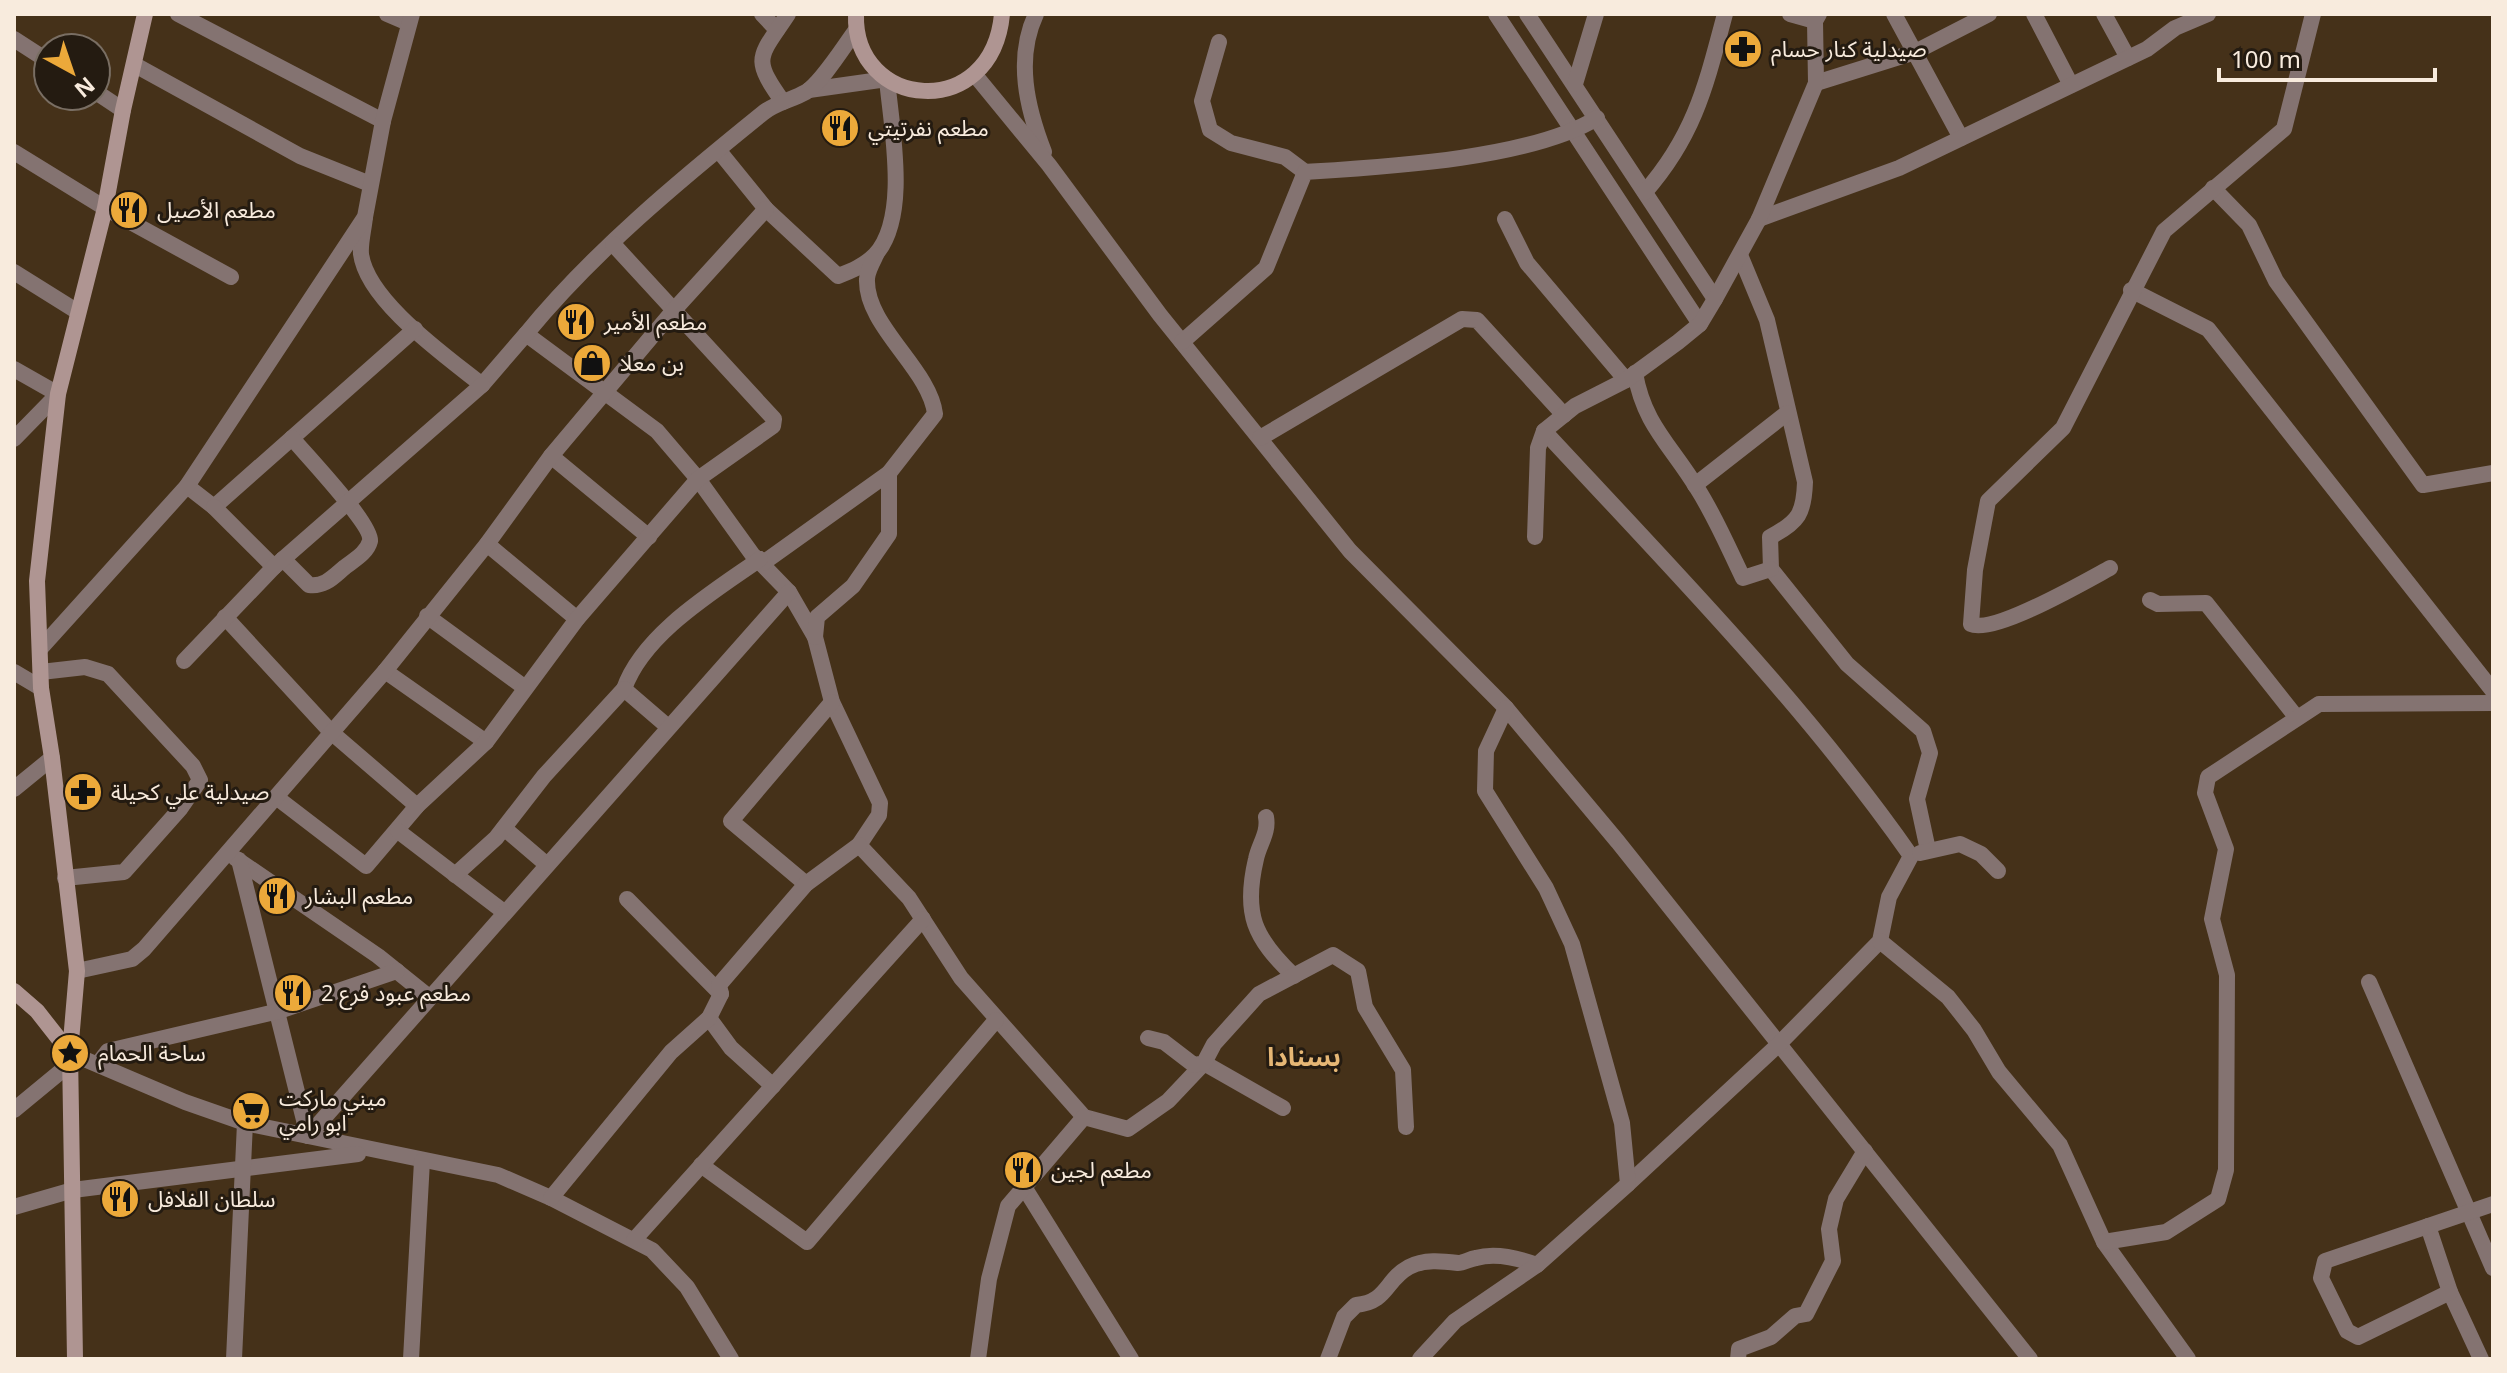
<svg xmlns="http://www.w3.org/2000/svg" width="2507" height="1373" viewBox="0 0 2507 1373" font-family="'Noto Sans','Noto Sans Arabic',sans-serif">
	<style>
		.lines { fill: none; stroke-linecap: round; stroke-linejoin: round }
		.street { stroke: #847371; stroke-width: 16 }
		.secondary { stroke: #af9592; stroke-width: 16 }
		.labels { text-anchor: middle; stroke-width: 6; stroke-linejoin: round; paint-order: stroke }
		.poi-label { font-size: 22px; fill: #f8ebdd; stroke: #241b11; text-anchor: start }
		.quarter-label { font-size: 26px; font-weight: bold; fill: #e6b775; stroke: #241b11 }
	</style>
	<rect width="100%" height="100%" fill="#453119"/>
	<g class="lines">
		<g class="street">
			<path d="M 178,14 L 383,121"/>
			<path d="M 387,14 L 408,23"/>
			<path d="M 762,14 L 777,30"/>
			<path d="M 1036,14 C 1015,59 1027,108 1044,152"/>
			<path d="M 1496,14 L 1700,324"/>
			<path d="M 1527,14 L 1715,299"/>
			<path d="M 1790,14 L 1815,21"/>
			<path d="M 1894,14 L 1961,138"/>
			<path d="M 2034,14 L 2071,85"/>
			<path d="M 2104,14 L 2128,58"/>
			<path d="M 14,39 L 48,61"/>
			<path d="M 1219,42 L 1202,101 L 1210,130 L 1231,143 L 1285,157 L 1305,172"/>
			<path d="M 135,65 L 300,156 L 370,184"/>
			<path d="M 975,75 L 1049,165 L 1160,315 L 1350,551 L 1506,708 L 1618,842 L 2030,1359"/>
			<path d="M 1816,83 L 1915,52 L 1989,14"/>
			<path d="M 1575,84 L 1596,14"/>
			<path d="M 96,92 L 123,110"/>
			<path d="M 783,102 C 751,57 759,58 788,14"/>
			<path d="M 719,151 L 766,209 L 838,276 C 851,271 864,266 875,255 C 910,217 891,126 887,79 L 809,90"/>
			<path d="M 14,152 L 105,208 L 231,277"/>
			<path d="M 2213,188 L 2249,225 L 2276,281 L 2423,485 L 2493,473"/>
			<path d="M 1645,192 C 1695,135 1706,85 1725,14"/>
			<path d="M 365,217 C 364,228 360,243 361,254 C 367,301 446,356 482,385 L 526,334 L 657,431 L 698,479 L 752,554 L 789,592 L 815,637 L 832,702 L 880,803 L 879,815 L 859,845 L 909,898 L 961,978 L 1084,1117 L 1128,1129 L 1168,1101 L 1204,1063 L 1283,1108"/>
			<path d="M 1505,219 L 1527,263 L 1626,380"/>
			<path d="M 1759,219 L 1899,168 L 2147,49 L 2175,28 L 2208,14"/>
			<path d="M 1740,255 L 1767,320 L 1805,482 C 1804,513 1799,522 1770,537 L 1771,569 L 1847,664 L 1923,731 L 1930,753 L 1917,799 L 1928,850"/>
			<path d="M 14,272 L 78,312"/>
			<path d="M 2131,290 L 2208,329 L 2493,691"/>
			<path d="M 526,334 C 593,252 680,180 763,113 C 775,103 792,100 806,92 C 822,82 844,46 856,30"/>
			<path d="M 1182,342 L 1266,268 L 1305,172 C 1385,167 1531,159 1597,118"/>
			<path d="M 14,369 L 58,394 L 14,439"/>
			<path d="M 1635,373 C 1644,425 1671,445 1697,488 C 1715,516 1728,547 1743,578 L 1771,569"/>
			<path d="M 1544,431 C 1671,568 1804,703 1911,856 L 1889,897 L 1880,941 L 1779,1044 L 1628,1184"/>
			<path d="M 1260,438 L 1462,319 L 1477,320 L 1564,415"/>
			<path d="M 551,456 L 649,537"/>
			<path d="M 1695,485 L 1787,413"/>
			<path d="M 187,486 L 214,507 L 415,329"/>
			<path d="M 214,507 L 274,567"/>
			<path d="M 1535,537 L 1538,448 L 1544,431 L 1575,406 L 1626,380 L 1678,342 L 1700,324 L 1715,299 L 1759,219 L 1816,83 L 1815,21 L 1819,14"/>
			<path d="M 487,544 L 577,619"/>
			<path d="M 283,559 L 309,585 C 325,587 333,577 345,567 C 354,560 367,553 370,541 C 373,525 305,454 292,438"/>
			<path d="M 763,563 L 889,473"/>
			<path d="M 2110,568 C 2086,581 1993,635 1971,624 L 1975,570 L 1988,501 L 2063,428 L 2164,231 L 2284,129 L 2313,14"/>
			<path d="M 2150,600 L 2158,604 L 2206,603 L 2297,718"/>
			<path d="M 427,616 L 524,687"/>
			<path d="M 225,617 L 331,732 L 417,806"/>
			<path d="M 815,637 L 817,617 L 853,586 L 889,534 L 889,473 L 935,414 C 930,369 865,326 867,279 C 867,272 873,261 876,255"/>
			<path d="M 40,649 L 187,486 L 365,217 L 383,121 L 412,14"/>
			<path d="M 184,661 L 274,567 L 482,385"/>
			<path d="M 385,671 L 486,742"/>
			<path d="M 14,672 L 41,688"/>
			<path d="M 41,672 L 85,667 L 108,674 L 193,766 L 200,780 L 180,809 L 124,872 L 65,878"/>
			<path d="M 667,726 L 624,689 C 643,634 713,592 760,559"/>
			<path d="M 14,789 L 52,758"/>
			<path d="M 276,797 L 366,866 L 417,806 L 486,742 L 577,619 L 698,479 L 773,426 L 774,419 L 613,244"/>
			<path d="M 1266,817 C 1269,833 1259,844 1256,859 C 1243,914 1254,938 1294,976"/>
			<path d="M 504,828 L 546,864"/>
			<path d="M 398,831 L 504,912"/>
			<path d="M 1920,853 L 1960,844 L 1981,854 L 1998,871"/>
			<path d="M 235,858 L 378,956 L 429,997"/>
			<path d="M 239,860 L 308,1136"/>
			<path d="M 455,875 L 496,838 L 544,776 L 624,689"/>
			<path d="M 806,884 L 731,821 L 832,702"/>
			<path d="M 627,899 L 721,994"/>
			<path d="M 1880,941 L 1948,997 L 1974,1030 L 1999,1072 L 2060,1145 L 2104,1242 L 2188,1359"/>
			<path d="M 77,971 L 132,959 L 144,949 L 385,671 L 487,544 L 551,456 L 674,310 L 766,209"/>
			<path d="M 2369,982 L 2493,1268"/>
			<path d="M 709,1018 L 731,1048 L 773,1086"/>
			<path d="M 1148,1038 L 1164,1042 L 1194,1065 L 1204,1063 L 1214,1044 L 1259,994 L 1333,955 L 1358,971 L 1365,1007 L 1403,1070 L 1406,1127"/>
			<path d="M 70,1053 L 185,1102 L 245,1123 L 498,1175 L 551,1198 L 652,1250 L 687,1287 L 731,1359"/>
			<path d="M 98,1064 L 108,1051 L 279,1011 L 397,971"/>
			<path d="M 14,1110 L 71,1063"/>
			<path d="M 308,1136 L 789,592"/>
			<path d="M 701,1165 L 807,1242 L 996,1020"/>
			<path d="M 1024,1187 L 1131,1359"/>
			<path d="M 551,1198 L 671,1052 L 709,1018 L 721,994 L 719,985 L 806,884 L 859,845"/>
			<path d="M 14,1207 L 73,1190 L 358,1154"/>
			<path d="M 2428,1226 L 2450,1292 L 2481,1359"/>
			<path d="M 634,1240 L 923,919"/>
			<path d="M 2104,1242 L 2166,1232 L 2218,1199 L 2226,1170 L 2227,975 L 2212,919 L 2226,849 L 2205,793 L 2208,777 L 2319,704 L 2493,703"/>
			<path d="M 2450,1292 L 2358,1337 L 2347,1331 L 2321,1278 L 2325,1261 L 2493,1204"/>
			<path d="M 234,1359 L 245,1123"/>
			<path d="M 411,1359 L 422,1161"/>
			<path d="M 978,1359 L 989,1279 L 1008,1206 L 1084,1117"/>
			<path d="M 1328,1359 L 1344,1317 L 1356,1305 C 1388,1302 1385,1280 1409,1267 C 1424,1259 1442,1261 1458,1263 C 1464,1263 1469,1259 1476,1258 C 1496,1252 1518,1258 1537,1265"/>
			<path d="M 1420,1359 L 1455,1321 L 1537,1265 L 1628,1184 L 1622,1123 L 1572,944 L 1546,888 L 1485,791 L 1486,751 L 1506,708"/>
			<path d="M 1738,1359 L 1739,1349 L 1771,1337 L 1795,1316 L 1806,1314 L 1833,1261 L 1829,1229 L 1836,1199 L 1865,1151"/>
		</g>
		<g class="secondary">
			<path d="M 856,14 C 853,110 992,123 1002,14"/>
			<path d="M 14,991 L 37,1011 L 70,1053"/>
			<path d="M 75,1359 L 70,1053 L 77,971 L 52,758 L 41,688 L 37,581 L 58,394 L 105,208 L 123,110 L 145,14"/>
		</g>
	</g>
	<defs>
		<g id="pharmacy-disc" transform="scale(2)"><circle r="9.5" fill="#eca93a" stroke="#241b11"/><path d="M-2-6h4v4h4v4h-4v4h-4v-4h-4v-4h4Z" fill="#111"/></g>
		<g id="restaurant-disc" transform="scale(2)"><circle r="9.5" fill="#eca93a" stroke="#241b11"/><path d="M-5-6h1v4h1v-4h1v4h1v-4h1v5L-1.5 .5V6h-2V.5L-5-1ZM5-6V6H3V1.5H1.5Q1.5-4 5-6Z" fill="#111"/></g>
		<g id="shop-disc" transform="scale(2)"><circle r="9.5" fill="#eca93a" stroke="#241b11"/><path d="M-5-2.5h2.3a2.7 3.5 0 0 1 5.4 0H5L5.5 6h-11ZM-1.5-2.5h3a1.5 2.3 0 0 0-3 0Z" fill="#111"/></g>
		<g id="sight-disc" transform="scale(2)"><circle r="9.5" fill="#eca93a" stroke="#241b11"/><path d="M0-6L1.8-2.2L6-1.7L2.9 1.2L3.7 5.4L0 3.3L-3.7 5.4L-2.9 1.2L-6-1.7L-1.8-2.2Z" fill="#111"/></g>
		<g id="supermarket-disc" transform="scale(2)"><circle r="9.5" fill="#eca93a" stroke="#241b11"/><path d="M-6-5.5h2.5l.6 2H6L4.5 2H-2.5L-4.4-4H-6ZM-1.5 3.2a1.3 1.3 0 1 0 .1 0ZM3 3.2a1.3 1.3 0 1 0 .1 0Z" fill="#111"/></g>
	</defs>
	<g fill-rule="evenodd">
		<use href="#pharmacy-disc" x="1743" y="49"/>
		<use href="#restaurant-disc" x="840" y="128"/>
		<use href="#restaurant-disc" x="129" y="210"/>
		<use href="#restaurant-disc" x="576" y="322"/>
		<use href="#shop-disc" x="592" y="363"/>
		<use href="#pharmacy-disc" x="83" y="792"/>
		<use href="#restaurant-disc" x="277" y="896"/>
		<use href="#restaurant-disc" x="293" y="993"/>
		<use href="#sight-disc" x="70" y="1053"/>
		<use href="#supermarket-disc" x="251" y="1111"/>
		<use href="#restaurant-disc" x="1023" y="1170"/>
		<use href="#restaurant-disc" x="120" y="1199"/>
	</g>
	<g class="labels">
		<g class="poi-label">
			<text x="1771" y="57">صيدلية كنار حسام</text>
			<text x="868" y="136">مطعم نفرتيتي</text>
			<text x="157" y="218">مطعم الأصيل</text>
			<text x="604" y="330">مطعم الأمير</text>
			<text x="620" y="371">بن معلا</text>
			<text x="111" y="800">صيدلية علي كحيلة</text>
			<text x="305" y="904">مطعم البشار</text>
			<text x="321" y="1001">مطعم عبود فرع 2</text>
			<text x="98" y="1061">ساحة الحمام</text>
			<text x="279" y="1106">ميني ماركت<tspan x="279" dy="25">ابو رامي</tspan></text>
			<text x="1051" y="1178">مطعم لجين</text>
			<text x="148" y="1207">سلطان الفلافل</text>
		</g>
		<g class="quarter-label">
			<text x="1304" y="1066">بسنادا</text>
		</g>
	</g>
	<rect width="2507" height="1373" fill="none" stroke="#f8ebdd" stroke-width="32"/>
	<g transform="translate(72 72) rotate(140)"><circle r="38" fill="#241b11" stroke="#796e63" stroke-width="2"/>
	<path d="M0-6L14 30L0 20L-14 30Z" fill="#eca93a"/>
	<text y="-12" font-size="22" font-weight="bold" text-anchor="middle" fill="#f8ebdd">N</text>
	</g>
	<path d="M2219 68v12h216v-12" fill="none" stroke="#f8ebdd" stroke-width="4"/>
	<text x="2231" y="68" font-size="24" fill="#f8ebdd" stroke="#241b11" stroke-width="6" paint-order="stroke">100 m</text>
</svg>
